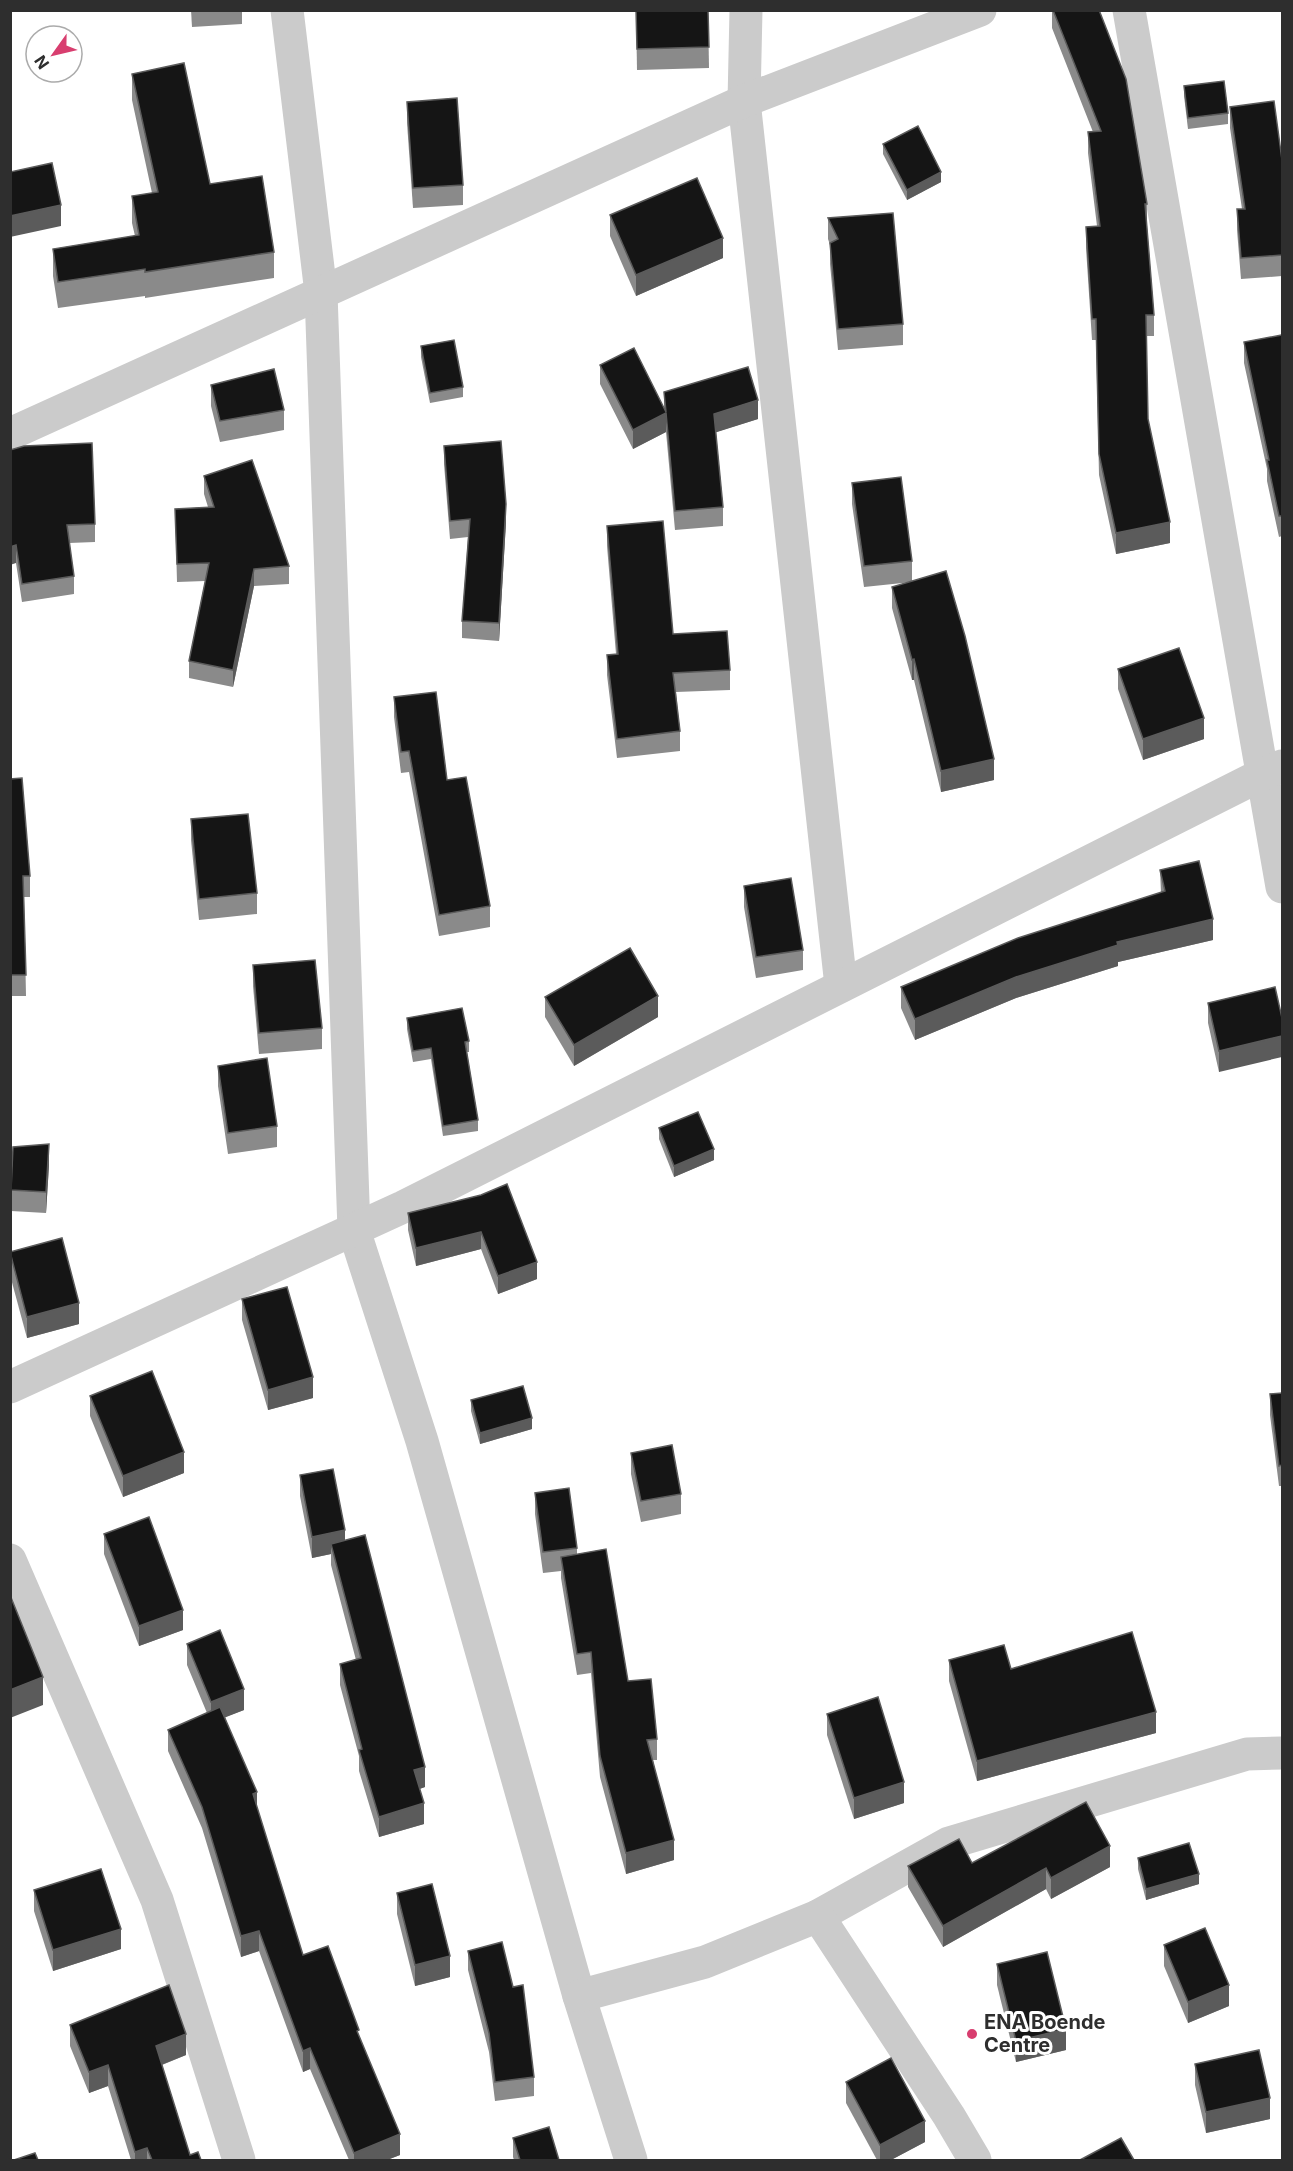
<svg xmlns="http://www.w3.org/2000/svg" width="1293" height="2171" viewBox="0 0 1293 2171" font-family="Inter,sans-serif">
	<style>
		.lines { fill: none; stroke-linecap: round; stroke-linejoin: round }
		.minor { stroke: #cbcbcb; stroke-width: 33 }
		.wall { fill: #8a8a8a }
		.shaded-wall { fill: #5b5b5b }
		.building { fill: #151515; stroke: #5b5b5b; stroke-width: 1.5 }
		.poi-dot { fill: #d83e6f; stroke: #fff; stroke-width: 2 }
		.labels { text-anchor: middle; stroke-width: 6; stroke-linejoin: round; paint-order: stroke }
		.poi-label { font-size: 20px; font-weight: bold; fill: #2e2e2e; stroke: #fff; text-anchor: start }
	</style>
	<rect width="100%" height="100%" fill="#fff"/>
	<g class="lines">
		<g class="minor">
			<path d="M 287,10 L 321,293 L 354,1230 L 422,1441 L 579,1996 L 631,2160"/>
			<path d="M 746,10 L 744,101 L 841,986"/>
			<path d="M 1129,10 L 1282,887"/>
			<path d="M 10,434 L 744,101 L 980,10"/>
			<path d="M 10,1387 L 403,1207 L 1261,775 L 1282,766"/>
			<path d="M 10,1560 L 157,1900 L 239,2160"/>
			<path d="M 818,1916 L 949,1843 L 1247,1754 L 1282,1753"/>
			<path d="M 579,1996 L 705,1962 L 818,1916 L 949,2116 L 975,2160"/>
		</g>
	</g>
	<g class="wall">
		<path d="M 191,10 L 242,10 L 242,24 L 192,27 Z"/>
		<path d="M 636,10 L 708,10 L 709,68 L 637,70 Z"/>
		<path d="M 1052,10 L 1099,10 L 1147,204 L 1147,225 L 1154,315 L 1154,336 L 1146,336 L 1148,419 L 1170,543 L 1116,554 L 1099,475 L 1096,340 L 1092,340 L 1086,248 L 1086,227 L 1097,226 L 1088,153 L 1088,132 L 1093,132 L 1052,28 Z"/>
		<path d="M 132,74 L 210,184 L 274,252 L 274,278 L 145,298 L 145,296 L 58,308 L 53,276 L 53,249 L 135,236 L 132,223 L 132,196 L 152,193 L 132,100 Z"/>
		<path d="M 1184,86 L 1228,113 L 1228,124 L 1188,129 L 1184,96 Z"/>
		<path d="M 407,102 L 463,185 L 463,205 L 413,208 L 407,123 Z"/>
		<path d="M 1230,107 L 1282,160 L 1282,276 L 1241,279 L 1237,230 L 1237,209 L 1242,209 L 1230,128 Z"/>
		<path d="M 883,144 L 941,182 L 907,200 L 883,154 Z"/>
		<path d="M 610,215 L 723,258 L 636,296 L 610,236 Z"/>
		<path d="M 828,218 L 903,324 L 903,345 L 838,350 L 830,264 L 830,245 L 828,239 Z"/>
		<path d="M 1282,335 L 1282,536 L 1279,537 L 1267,481 L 1267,469 L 1244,363 L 1244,342 Z"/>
		<path d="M 421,346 L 463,387 L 463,397 L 430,403 L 421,357 Z"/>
		<path d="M 600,365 L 664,408 L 664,392 L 758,419 L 716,432 L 723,507 L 723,526 L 675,530 L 666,432 L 633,449 L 600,384 Z"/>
		<path d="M 211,385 L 284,410 L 284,430 L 220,442 L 211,406 Z"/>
		<path d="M 444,446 L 506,522 L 499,641 L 462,638 L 462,621 L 468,537 L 450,539 L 444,464 Z"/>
		<path d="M 10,450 L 95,524 L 95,542 L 69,543 L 74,576 L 74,594 L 22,602 L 16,563 Z"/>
		<path d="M 204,476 L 289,566 L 289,584 L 254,586 L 233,687 L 189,678 L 189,661 L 205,581 L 177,582 L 175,509 L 208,507 L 204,494 Z"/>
		<path d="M 852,483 L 912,561 L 912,581 L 994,780 L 941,792 L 914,680 L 912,680 L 892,608 L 892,587 L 912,582 L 864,587 L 852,504 Z"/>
		<path d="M 607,526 L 673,634 L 730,670 L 730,690 L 676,692 L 680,731 L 680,751 L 617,758 L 607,675 L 607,655 L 616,654 L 607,546 Z"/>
		<path d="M 1118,669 L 1204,739 L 1143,760 L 1118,689 Z"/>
		<path d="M 394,697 L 447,780 L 490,906 L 490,927 L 439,936 L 409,772 L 401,773 L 394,717 Z"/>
		<path d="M 10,779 L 30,876 L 30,897 L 24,897 L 26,996 L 10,996 Z"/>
		<path d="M 191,819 L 257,893 L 257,914 L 199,920 L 191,840 Z"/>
		<path d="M 1160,870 L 1213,940 L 1118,962 L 1118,966 L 1016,998 L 915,1040 L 901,1008 L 901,987 L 1161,893 Z"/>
		<path d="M 744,886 L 803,950 L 803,970 L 756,978 L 744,907 Z"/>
		<path d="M 253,965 L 322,1028 L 322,1049 L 259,1054 L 253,986 Z"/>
		<path d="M 1275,987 L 1219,1072 L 1208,1023 L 1208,1003 Z"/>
		<path d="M 545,997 L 658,1017 L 574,1066 L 545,1017 Z"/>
		<path d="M 407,1018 L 469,1041 L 469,1052 L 467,1052 L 478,1120 L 478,1131 L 443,1136 L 431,1059 L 413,1062 L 407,1029 Z"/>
		<path d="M 218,1066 L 277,1126 L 277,1147 L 228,1154 L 218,1086 Z"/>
		<path d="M 659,1128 L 714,1160 L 674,1177 L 659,1139 Z"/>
		<path d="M 49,1165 L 46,1213 L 11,1211 L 11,1190 Z"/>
		<path d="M 481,1195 L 537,1279 L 498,1294 L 481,1249 L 416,1266 L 408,1230 L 408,1213 Z"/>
		<path d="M 10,1252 L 79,1324 L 27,1338 L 10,1275 Z"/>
		<path d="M 242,1299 L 313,1398 L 268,1410 L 242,1320 Z"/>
		<path d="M 1282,1393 L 1282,1486 L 1279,1486 L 1270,1415 L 1270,1394 Z"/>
		<path d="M 90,1396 L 184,1473 L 123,1497 L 90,1416 Z"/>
		<path d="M 471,1400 L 532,1429 L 480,1444 L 471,1411 Z"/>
		<path d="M 631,1453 L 681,1494 L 681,1514 L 641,1522 L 631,1474 Z"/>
		<path d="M 300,1475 L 345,1540 L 425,1787 L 419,1789 L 424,1824 L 379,1837 L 359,1771 L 359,1756 L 340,1685 L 340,1664 L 356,1660 L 331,1565 L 331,1554 L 312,1558 L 300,1496 Z"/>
		<path d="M 535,1493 L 577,1548 L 577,1554 L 628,1681 L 657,1739 L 657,1760 L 653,1760 L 674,1860 L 626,1874 L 600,1777 L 591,1673 L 577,1675 L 561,1578 L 561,1571 L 543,1573 L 535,1514 Z"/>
		<path d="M 104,1534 L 183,1630 L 139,1646 L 104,1554 Z"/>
		<path d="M 187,1644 L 244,1710 L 225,1717 L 257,1809 L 303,1955 L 359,2037 L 400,2155 L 387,2160 L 349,2160 L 310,2069 L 303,2072 L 259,1951 L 241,1957 L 202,1828 L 168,1751 L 168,1730 L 207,1713 L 187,1665 Z"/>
		<path d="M 949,1660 L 1011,1669 L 1156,1733 L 977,1781 L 949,1681 Z"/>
		<path d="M 827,1714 L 904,1803 L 854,1819 L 827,1735 Z"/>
		<path d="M 1138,1858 L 1199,1884 L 1146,1900 L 1138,1869 Z"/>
		<path d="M 972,1863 L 1110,1867 L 1051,1899 L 1046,1889 L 943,1947 L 908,1887 L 908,1866 Z"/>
		<path d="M 34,1890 L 121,1949 L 53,1971 L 34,1911 Z"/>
		<path d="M 397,1893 L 450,1977 L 415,1986 L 397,1914 Z"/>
		<path d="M 1164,1945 L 1229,2006 L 1188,2023 L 1164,1966 Z"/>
		<path d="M 468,1951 L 534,2077 L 534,2096 L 495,2101 L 489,2052 L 468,1970 Z"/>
		<path d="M 997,1964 L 1066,2050 L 1016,2062 L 997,1985 Z"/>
		<path d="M 70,2025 L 186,2055 L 162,2065 L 190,2155 L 201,2160 L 131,2160 L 108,2086 L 89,2093 L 70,2046 Z"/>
		<path d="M 1195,2064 L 1270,2119 L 1206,2133 L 1195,2085 Z"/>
		<path d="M 846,2082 L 925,2142 L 891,2160 L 877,2160 L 846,2103 Z"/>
		<path d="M 513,2138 L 559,2160 L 514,2160 L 513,2157 Z"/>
	</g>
	<g class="shaded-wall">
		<path d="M 941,172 L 941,182 L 907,200 L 907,190 Z"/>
		<path d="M 61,205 L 61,226 L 10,237 L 10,216 Z"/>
		<path d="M 723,238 L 723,258 L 636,296 L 636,275 Z"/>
		<path d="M 758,400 L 758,419 L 714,433 L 714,414 Z"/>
		<path d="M 666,413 L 666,432 L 633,449 L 633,430 Z"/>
		<path d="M 506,504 L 506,522 L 499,641 L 499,623 Z"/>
		<path d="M 1170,522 L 1170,543 L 1116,554 L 1116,533 Z"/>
		<path d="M 16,545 L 16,563 L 10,565 L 10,547 Z"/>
		<path d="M 254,569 L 254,586 L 233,687 L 233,670 Z"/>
		<path d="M 914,659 L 914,680 L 912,680 L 912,660 Z"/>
		<path d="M 1204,718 L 1204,739 L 1143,760 L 1143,739 Z"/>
		<path d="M 994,759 L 994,780 L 941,792 L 941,771 Z"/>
		<path d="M 1213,919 L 1213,940 L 1118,962 L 1118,966 L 1016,998 L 915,1040 L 915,1019 L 1016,977 L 1117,942 Z"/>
		<path d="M 658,996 L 658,1017 L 574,1066 L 574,1045 Z"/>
		<path d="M 1282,1036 L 1282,1057 L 1219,1072 L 1219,1051 Z"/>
		<path d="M 49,1144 L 49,1165 L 46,1213 L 46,1192 Z"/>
		<path d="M 714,1149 L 714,1160 L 674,1177 L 674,1166 Z"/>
		<path d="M 481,1232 L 481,1249 L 416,1266 L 416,1248 Z"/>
		<path d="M 537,1262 L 537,1279 L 498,1294 L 498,1276 Z"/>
		<path d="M 79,1303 L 79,1324 L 27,1338 L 27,1317 Z"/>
		<path d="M 313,1377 L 313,1398 L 268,1410 L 268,1390 Z"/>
		<path d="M 532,1418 L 532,1429 L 480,1444 L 480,1433 Z"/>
		<path d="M 184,1452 L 184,1473 L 123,1497 L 123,1476 Z"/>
		<path d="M 345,1530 L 345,1551 L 331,1544 L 331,1554 L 312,1558 L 312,1537 Z"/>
		<path d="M 183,1610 L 183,1630 L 139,1646 L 139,1626 Z"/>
		<path d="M 43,1677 L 43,1705 L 10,1718 L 10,1690 Z"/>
		<path d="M 244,1689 L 244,1710 L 211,1723 L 211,1702 Z"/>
		<path d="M 1156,1712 L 1156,1733 L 977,1781 L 977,1761 Z"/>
		<path d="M 425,1767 L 425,1787 L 414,1791 L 414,1770 Z"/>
		<path d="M 904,1782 L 904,1803 L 854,1819 L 854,1798 Z"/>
		<path d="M 257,1792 L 257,1812 L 253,1794 Z"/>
		<path d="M 424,1803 L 424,1824 L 379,1837 L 379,1817 Z"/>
		<path d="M 674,1840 L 674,1860 L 626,1874 L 626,1853 Z"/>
		<path d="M 1110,1846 L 1110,1867 L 1051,1899 L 1051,1878 Z"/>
		<path d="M 1046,1868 L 1046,1889 L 943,1947 L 943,1926 Z"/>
		<path d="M 1199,1874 L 1199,1884 L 1146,1900 L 1146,1889 Z"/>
		<path d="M 121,1929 L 121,1949 L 53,1971 L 53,1950 Z"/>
		<path d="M 259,1931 L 259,1951 L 241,1957 L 241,1936 Z"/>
		<path d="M 450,1956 L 450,1977 L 415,1986 L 415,1965 Z"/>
		<path d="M 1229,1985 L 1229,2006 L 1188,2023 L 1188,2002 Z"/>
		<path d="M 1066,2029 L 1066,2050 L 1016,2062 L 1016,2041 Z"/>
		<path d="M 186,2034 L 186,2055 L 156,2067 L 156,2046 Z"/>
		<path d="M 310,2048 L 310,2069 L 303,2072 L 303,2051 Z"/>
		<path d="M 108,2065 L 108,2086 L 89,2093 L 89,2072 Z"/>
		<path d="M 1270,2098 L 1270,2119 L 1206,2133 L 1206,2112 Z"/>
		<path d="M 925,2121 L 925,2142 L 891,2160 L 880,2160 L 880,2145 Z"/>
		<path d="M 400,2134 L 400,2155 L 387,2160 L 354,2160 L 354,2153 Z"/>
		<path d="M 147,2148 L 147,2160 L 135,2160 L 135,2152 Z"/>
	</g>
	<g class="building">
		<path d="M 636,10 L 708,10 L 709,47 L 637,49 Z"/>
		<path d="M 1053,10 L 1099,10 L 1126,79 L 1147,204 L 1145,204 L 1154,315 L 1146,315 L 1148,419 L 1170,522 L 1116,533 L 1099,454 L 1096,319 L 1092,319 L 1086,227 L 1100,226 L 1088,132 L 1101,131 Z"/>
		<path d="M 184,63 L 210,184 L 262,176 L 274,252 L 145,272 L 145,269 L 58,282 L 53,249 L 139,235 L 132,196 L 158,192 L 132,74 Z"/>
		<path d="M 1224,81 L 1228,113 L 1188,118 L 1184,86 Z"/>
		<path d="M 457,98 L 463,185 L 413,188 L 407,102 Z"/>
		<path d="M 1274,101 L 1282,160 L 1282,255 L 1241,258 L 1237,209 L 1245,209 L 1230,107 Z"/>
		<path d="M 918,126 L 941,172 L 907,190 L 883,144 Z"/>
		<path d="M 52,163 L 61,205 L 10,216 L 10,172 Z"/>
		<path d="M 697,178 L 723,238 L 636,275 L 610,215 Z"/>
		<path d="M 893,213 L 903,324 L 838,329 L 830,243 L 838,239 L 828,218 Z"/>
		<path d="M 1282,335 L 1282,516 L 1279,516 L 1267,460 L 1269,460 L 1244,342 Z"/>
		<path d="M 454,340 L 463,387 L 430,393 L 421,346 Z"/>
		<path d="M 634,348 L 666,412 L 664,392 L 748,367 L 758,400 L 714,414 L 723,507 L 675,511 L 666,413 L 633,430 L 600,365 Z"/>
		<path d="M 274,369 L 284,410 L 220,421 L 211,385 Z"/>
		<path d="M 501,441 L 506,504 L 499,623 L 462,621 L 470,519 L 450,521 L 444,446 Z"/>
		<path d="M 92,443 L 95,524 L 67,525 L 74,576 L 22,584 L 16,545 L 10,547 L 10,450 L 24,446 Z"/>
		<path d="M 252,460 L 289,566 L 254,569 L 233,670 L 189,661 L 209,563 L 177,564 L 175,509 L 214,507 L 204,476 Z"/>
		<path d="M 901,477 L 912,561 L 864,566 L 852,483 Z"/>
		<path d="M 663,521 L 673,634 L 727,631 L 730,670 L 673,673 L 680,731 L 617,739 L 607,655 L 618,654 L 607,526 Z"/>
		<path d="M 946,571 L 965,636 L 994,759 L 941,771 L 914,659 L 912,660 L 892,587 Z"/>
		<path d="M 1179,648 L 1204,718 L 1143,739 L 1118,669 Z"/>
		<path d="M 436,692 L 447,780 L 466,777 L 490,906 L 439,915 L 409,751 L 401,752 L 394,697 Z"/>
		<path d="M 22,778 L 30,876 L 23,876 L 26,975 L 10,975 L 10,779 Z"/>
		<path d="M 248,814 L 257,893 L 199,899 L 191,819 Z"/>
		<path d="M 1199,861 L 1213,919 L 1117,942 L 1118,945 L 1016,977 L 915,1019 L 901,987 L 1018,938 L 1165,891 L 1160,870 Z"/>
		<path d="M 791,878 L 803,950 L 756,957 L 744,886 Z"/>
		<path d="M 630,948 L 658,996 L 574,1045 L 545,997 Z"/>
		<path d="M 315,960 L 322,1028 L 259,1033 L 253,965 Z"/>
		<path d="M 1275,987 L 1282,1018 L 1282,1036 L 1219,1051 L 1208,1003 Z"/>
		<path d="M 462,1008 L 469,1041 L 465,1042 L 478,1120 L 443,1126 L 431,1048 L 413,1051 L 407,1018 Z"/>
		<path d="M 267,1058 L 277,1126 L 228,1133 L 218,1066 Z"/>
		<path d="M 698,1112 L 714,1149 L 674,1166 L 659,1128 Z"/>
		<path d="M 49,1144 L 46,1192 L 11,1190 L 13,1147 Z"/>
		<path d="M 507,1184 L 537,1262 L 498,1276 L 481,1232 L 416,1248 L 408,1213 L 481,1195 Z"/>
		<path d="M 62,1238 L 79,1303 L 27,1317 L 10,1252 Z"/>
		<path d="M 287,1287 L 313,1377 L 268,1390 L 242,1299 Z"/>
		<path d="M 152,1371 L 184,1452 L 123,1476 L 90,1396 Z"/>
		<path d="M 523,1386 L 532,1418 L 480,1433 L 471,1400 Z"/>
		<path d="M 1282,1393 L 1282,1465 L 1279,1466 L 1270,1394 Z"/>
		<path d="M 672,1445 L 681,1494 L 641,1501 L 631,1453 Z"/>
		<path d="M 333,1469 L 345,1530 L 312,1537 L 300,1475 Z"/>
		<path d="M 569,1488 L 577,1548 L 543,1552 L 535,1493 Z"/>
		<path d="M 149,1517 L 183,1610 L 139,1626 L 104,1534 Z"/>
		<path d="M 365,1535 L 425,1767 L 414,1770 L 424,1803 L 379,1817 L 359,1750 L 362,1749 L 340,1664 L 361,1658 L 331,1544 Z"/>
		<path d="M 606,1549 L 628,1681 L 651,1679 L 657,1739 L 647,1740 L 674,1840 L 626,1853 L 600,1756 L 591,1652 L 577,1654 L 561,1557 Z"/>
		<path d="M 10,1595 L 43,1677 L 10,1690 Z"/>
		<path d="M 220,1630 L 244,1689 L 211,1702 L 187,1644 Z"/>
		<path d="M 1132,1632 L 1156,1712 L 977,1761 L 949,1660 L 1004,1645 L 1011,1669 Z"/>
		<path d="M 878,1697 L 904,1782 L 854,1798 L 827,1714 Z"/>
		<path d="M 220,1707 L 257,1792 L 253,1794 L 303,1955 L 328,1946 L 359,2030 L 357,2031 L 400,2134 L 354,2153 L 310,2048 L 303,2051 L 259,1931 L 241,1936 L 202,1807 L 168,1730 Z"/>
		<path d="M 1086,1802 L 1110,1846 L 1051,1878 L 1046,1868 L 943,1926 L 908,1866 L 959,1839 L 972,1863 Z"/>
		<path d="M 1189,1843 L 1199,1874 L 1146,1889 L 1138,1858 Z"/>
		<path d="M 101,1869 L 121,1929 L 53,1950 L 34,1890 Z"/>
		<path d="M 432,1884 L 450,1956 L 415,1965 L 397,1893 Z"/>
		<path d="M 1205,1928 L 1229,1985 L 1188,2002 L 1164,1945 Z"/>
		<path d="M 502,1942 L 513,1987 L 523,1985 L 534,2077 L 495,2082 L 489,2033 L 468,1951 Z"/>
		<path d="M 1047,1952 L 1066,2029 L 1016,2041 L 997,1964 Z"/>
		<path d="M 169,1985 L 186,2034 L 156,2046 L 190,2155 L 198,2152 L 201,2160 L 152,2160 L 147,2148 L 135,2152 L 108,2065 L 89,2072 L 70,2025 Z"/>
		<path d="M 1259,2050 L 1270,2098 L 1206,2112 L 1195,2064 Z"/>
		<path d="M 891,2058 L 925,2121 L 880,2145 L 846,2082 Z"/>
		<path d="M 549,2127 L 559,2160 L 520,2160 L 513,2138 Z"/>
		<path d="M 1121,2138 L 1134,2160 L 1080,2160 Z"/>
		<path d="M 35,2153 L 38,2160 L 14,2160 Z"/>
	</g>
	<circle class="poi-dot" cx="972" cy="2034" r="6"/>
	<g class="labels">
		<g class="poi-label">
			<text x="984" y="2029">ENA Boende<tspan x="984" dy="23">Centre</tspan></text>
		</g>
	</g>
	<rect width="1293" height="2171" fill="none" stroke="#2e2e2e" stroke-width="24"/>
	<g transform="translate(54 54) rotate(236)"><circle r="28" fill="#ffffff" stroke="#ababab" stroke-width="1.5"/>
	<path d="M0-4.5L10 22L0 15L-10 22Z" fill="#d83e6f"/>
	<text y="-9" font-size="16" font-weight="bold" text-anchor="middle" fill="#2e2e2e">N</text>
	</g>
</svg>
